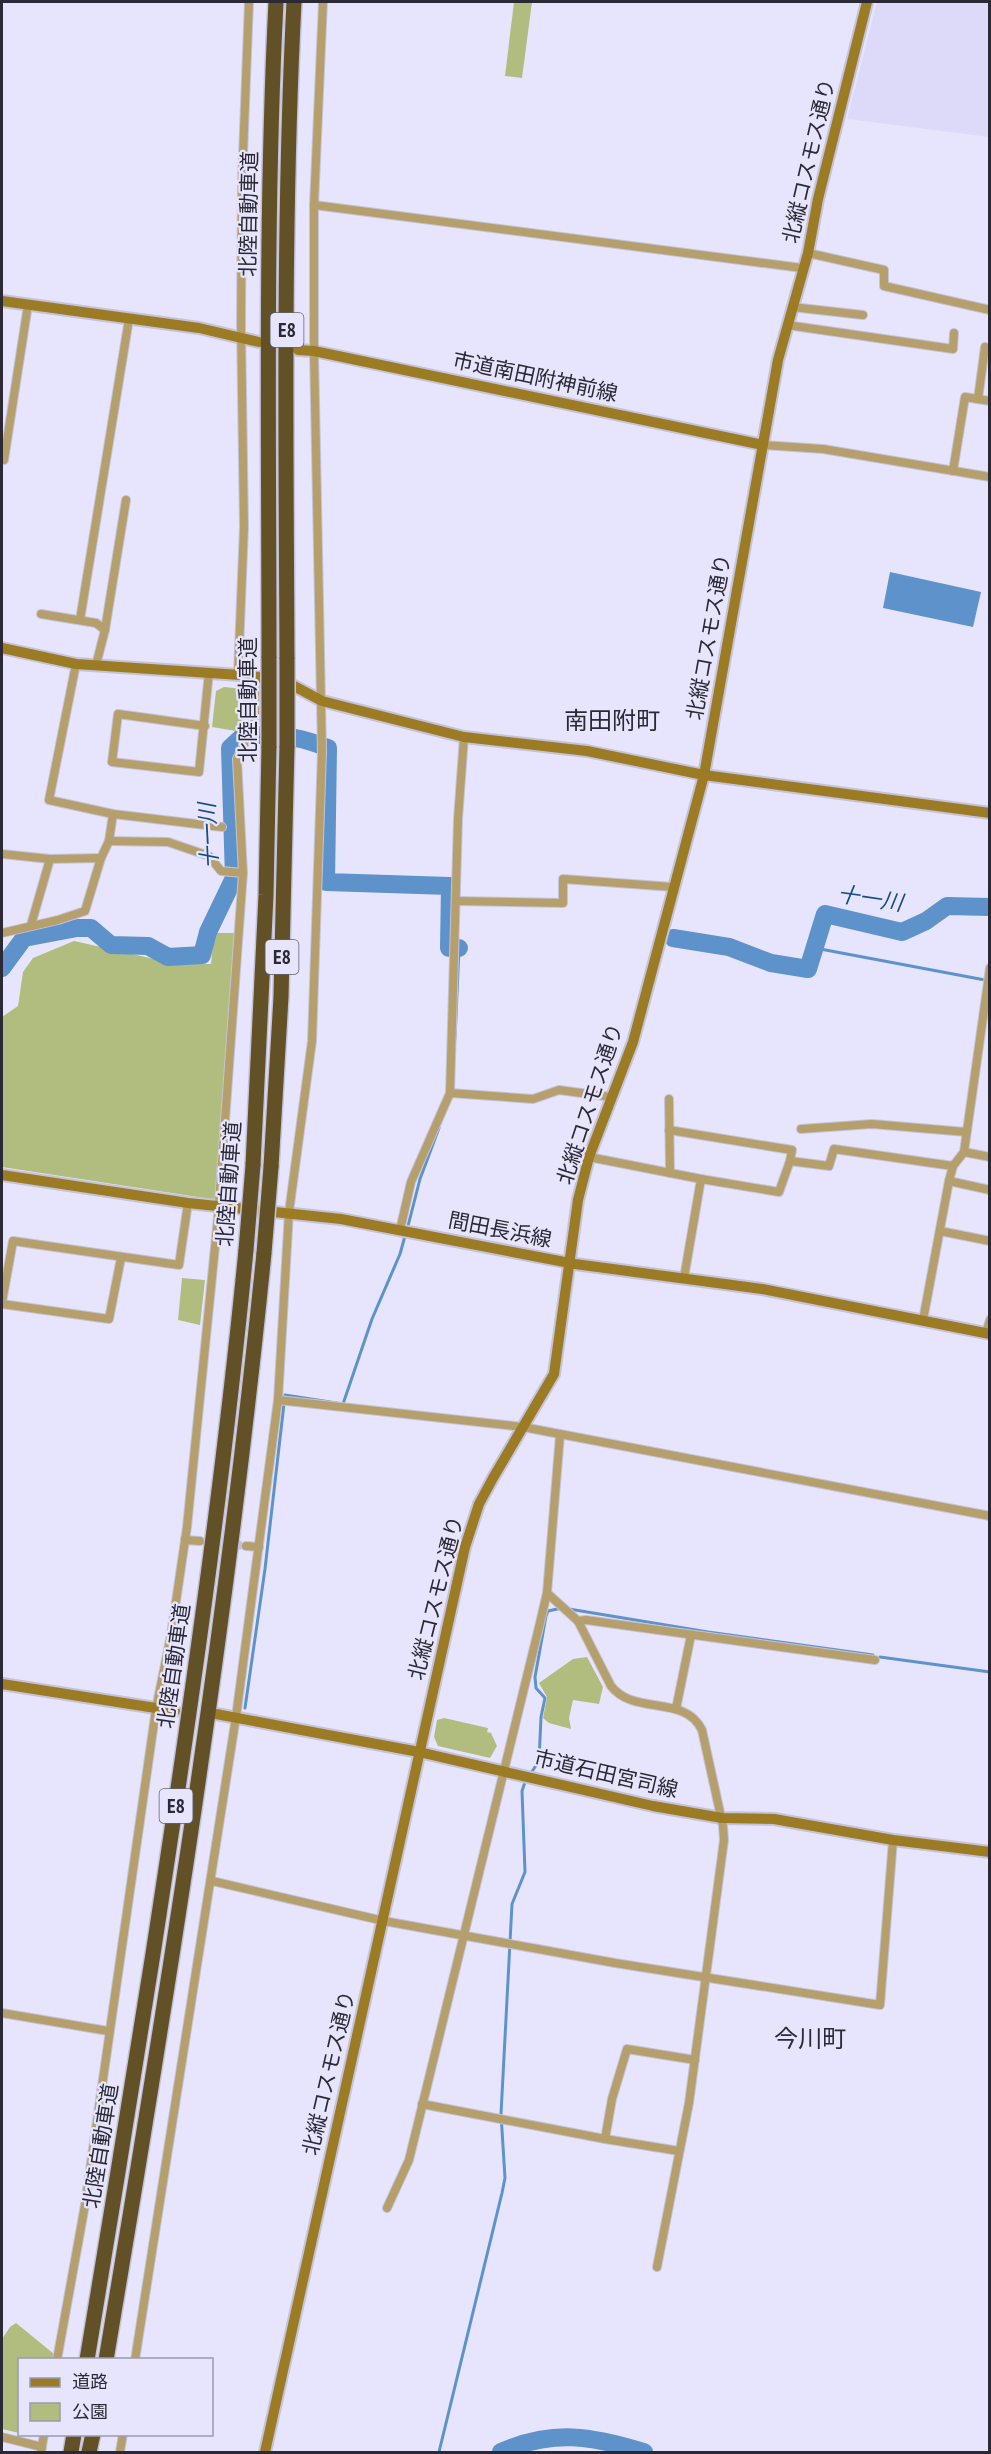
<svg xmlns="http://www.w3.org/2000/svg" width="991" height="2454" viewBox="0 0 991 2454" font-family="'PT Sans Narrow','Noto Sans JP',sans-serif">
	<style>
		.built { fill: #dddaf9 }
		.green { fill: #b1bd7e }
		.water { fill: #5d93ca }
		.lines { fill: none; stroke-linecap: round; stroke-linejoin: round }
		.stream { stroke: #5d93ca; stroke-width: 3 }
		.river { stroke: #5d93ca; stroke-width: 18 }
		.street-tunnel { stroke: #c1bfd5; stroke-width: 8; stroke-dasharray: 8 4; stroke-linecap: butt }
		.street-casing { stroke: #c5c3d9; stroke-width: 10 }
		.secondary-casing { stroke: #c5c3d9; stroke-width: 14 }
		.highway-casing { stroke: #c5c3d9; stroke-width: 18 }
		.street { stroke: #b5a06d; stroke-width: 8 }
		.secondary { stroke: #9b7b23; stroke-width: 10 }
		.highway { stroke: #625127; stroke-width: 15 }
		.highway-bridge-casing { stroke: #c5c3d9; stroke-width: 18; stroke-linecap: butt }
		.highway-bridge { stroke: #625127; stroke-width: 15 }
		.labels { text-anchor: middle; stroke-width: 4.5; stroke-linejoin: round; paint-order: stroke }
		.shield { fill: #e7e5fd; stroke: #636170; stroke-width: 1.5 }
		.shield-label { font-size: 20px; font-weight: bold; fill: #2a2934 }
		.street-label { font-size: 21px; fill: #2a2934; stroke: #e7e5fd }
		.water-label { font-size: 22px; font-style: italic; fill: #134f82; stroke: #e7e5fd }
		.quarter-label { font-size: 24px; fill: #2a2934; stroke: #e7e5fd }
	</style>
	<rect width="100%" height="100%" fill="#e7e5fd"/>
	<path class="built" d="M 877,2 L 989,2 L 989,137 L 847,119 Z"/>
	<g class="green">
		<path d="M 514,2 L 532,2 L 522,78 L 505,76 Z"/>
		<path d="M 224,687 L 252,690 L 248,733 L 212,727 L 216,691 Z"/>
		<path d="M 214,933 L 239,933 L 224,1201 L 2,1167 L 2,1017 L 18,1006 L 23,972 L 33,958 L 74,941 L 172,963 L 211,964 Z"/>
		<path d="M 182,1278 L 205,1280 L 200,1325 L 178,1320 Z"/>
		<path d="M 587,1657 L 603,1687 L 599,1704 L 573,1700 L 569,1718 L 571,1729 L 549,1723 L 543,1718 L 547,1697 L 539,1683 L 573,1659 Z"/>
		<path d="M 444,1718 L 488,1728 L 487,1732 L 491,1733 L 497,1746 L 490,1758 L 438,1746 L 434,1737 L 437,1720 Z"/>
		<path d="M 16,2323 L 54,2354 L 53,2359 L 20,2360 L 19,2433 L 2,2429 L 2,2339 L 10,2327 Z"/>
	</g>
	<path class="water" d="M 890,572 L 981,592 L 973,627 L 883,608 Z"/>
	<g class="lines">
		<g class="stream">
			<path d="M 815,948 L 985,980"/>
			<path d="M 455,1039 L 459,948"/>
			<path d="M 408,1226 L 420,1179 L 439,1128"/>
			<path d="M 569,1609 L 708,1632 L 873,1655"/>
			<path d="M 880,1657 L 990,1672"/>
			<path d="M 245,1708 L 265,1569 L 285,1395 L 343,1404 L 372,1319 L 400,1254 L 405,1236"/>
			<path d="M 439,2452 L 502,2193 L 505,2178 L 501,2114 L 512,1904 L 525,1872 L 522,1791 L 525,1782 L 539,1761 L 541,1717 L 545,1698 L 536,1688 L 535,1677 L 546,1616 L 548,1611 L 562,1608"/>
		</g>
		<g class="river">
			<path d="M 259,735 C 286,735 303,738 328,748 L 326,882 L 450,886 L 449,948 L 459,948"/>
			<path d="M 673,938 L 729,947 L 771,963 L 808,969 L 825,914 L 902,932 L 926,921 L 947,906 L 990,907"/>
			<path d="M 2,968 L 24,938 L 77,928 L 91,928 L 111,945 L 148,946 L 168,957 L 202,955 L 208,932 L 234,878 L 230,748 L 241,738"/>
			<path d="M 501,2452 C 553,2429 592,2436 644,2452"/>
		</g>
		<path class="street-tunnel" d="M 210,1542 L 246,1546"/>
		<g class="street-casing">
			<g id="street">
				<path d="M 314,205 L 802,268"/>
				<path d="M 808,253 L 884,270 L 884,286 L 990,310"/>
				<path d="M 792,307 L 863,315"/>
				<path d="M 787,325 L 953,349 L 954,333"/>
				<path d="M 978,399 L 985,347"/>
				<path d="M 763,445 L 823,449 L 990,477"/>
				<path d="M 4,460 L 28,305"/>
				<path d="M 953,471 L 965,397 L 990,401"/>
				<path d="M 41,614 L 96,623 L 105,630"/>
				<path d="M 80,620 L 129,319"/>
				<path d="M 76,664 L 49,800 L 113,814 L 222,827"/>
				<path d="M 96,665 L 105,630 L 126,500"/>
				<path d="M 238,674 L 244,527 L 241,325 L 242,181 L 249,2"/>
				<path d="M 205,726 L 118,714 L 112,762 L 199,772 L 209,672"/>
				<path d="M 109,841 L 168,842 L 209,856 L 221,871 L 243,873"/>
				<path d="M 2,854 L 50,859 L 101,858 L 85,911 L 58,920 L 2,933"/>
				<path d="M 101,858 L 109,841 L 113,814"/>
				<path d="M 457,901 L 563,903 L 563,879 L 673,887"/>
				<path d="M 31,925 L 50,859"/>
				<path d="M 990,968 L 964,1152 L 953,1166 L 949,1181 L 990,1190"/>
				<path d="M 450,1093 L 533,1099 L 559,1090 L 611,1097"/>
				<path d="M 669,1099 L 670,1173"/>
				<path d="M 801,1129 L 872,1124 L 966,1132"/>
				<path d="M 669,1130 L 792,1150 L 790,1161"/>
				<path d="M 964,1152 L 990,1157"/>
				<path d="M 589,1157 L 701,1179"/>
				<path d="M 400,1230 L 411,1182 L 450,1093 L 458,819 L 464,737"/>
				<path d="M 940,1231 L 990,1241"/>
				<path d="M 684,1278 L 701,1179 L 779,1192 L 790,1161 L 829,1166 L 834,1149 L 953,1166"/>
				<path d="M 2,1302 L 13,1241 L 179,1265 L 188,1203"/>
				<path d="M 2,1304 L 109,1319 L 121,1258"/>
				<path d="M 923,1320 L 949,1181"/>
				<path d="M 986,1333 L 990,1320"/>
				<path d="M 278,1400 L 523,1427 L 990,1516"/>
				<path d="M 185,1540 L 200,1541"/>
				<path d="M 246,1546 L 259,1547"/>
				<path d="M 547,1593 L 578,1621 L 611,1686 C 634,1716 685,1694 702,1730 L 723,1826 L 724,1840 L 689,2103 L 657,2267"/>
				<path d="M 578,1621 L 586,1620 L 875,1660"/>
				<path d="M 676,1709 L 691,1635"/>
				<path d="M 212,1881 L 384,1921 L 615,1963 L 880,2005 L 893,1840"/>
				<path d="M 2,2013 L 108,2031"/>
				<path d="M 422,2104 L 605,2139 L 679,2151"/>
				<path d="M 605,2139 L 612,2099 L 627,2049 L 695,2060"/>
				<path d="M 387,2208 L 409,2160 L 540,1623 L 547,1593 L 560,1435"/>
				<path d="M 57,2360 L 85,2205 L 156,1709 L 171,1635 L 187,1527 L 218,1217 L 243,873 L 237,759 L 255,723 L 255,676"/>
				<path d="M 135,2360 L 236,1717 L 278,1400 L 289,1212 L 312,1041 L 322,752 L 314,351 L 314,205 L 323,2"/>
				<path d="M 2,2437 L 42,2447"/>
				<path d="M 41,2452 L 44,2434"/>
				<path d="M 120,2452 L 123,2434"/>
			</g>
		</g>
		<g class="secondary-casing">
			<g id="secondary">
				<path d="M 2,301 L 199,328 L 259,342"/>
				<path d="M 298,350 L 314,351 L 763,445"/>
				<path d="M 2,648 L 76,664 L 255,676 L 294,686 L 322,701 L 464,737 L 587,751 L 704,775 L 990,813"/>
				<path d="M 2,1175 L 188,1203 L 341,1219 L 575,1264 L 762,1289 L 990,1334"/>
				<path d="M 2,1684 L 175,1711"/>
				<path d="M 216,1714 L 419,1752 L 653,1806 L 722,1818 L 774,1819 L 893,1840 L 990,1852"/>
				<path d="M 265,2452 L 465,1547 L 479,1504 L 493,1478 L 554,1374 L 578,1200 L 589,1157 L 633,1042 L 704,775 L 778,360 L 808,253 L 818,199 L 867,2"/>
			</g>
		</g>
		<g class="highway-casing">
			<g id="highway">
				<path d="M 269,658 C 269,439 265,220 276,2"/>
				<path d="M 287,659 C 286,440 283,220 294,2"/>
				<path d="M 253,1165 L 266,895 L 269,746"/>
				<path d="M 271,1167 L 281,997 L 287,746"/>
				<path d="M 87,2360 C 110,2225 131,2089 153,1954 C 189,1720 223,1486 246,1250"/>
				<path d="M 106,2360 C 168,1992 227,1624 264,1253"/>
				<path d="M 71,2452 L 74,2434"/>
				<path d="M 89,2452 L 93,2434"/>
			</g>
		</g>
		<use href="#street" class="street"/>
		<use href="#secondary" class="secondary"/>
		<use href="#highway" class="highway"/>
		<g class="highway-bridge-casing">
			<g id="highway-bridge">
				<path d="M 269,746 L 269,658"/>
				<path d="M 287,746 L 287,659"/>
				<path d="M 246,1250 L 253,1165"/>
				<path d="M 264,1253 L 271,1167"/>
			</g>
		</g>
		<use href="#highway-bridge" class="highway-bridge"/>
	</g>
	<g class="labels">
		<g class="shield">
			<rect x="270.5" y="313" width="33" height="34" rx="4.5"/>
			<rect x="265.5" y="940" width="33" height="34" rx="4.5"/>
			<rect x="159.5" y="1789" width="33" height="34" rx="4.5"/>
		</g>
		<g class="shield-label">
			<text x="287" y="337">E8</text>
			<text x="282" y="964">E8</text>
			<text x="176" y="1813">E8</text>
		</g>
		<g class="street-label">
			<text transform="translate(809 161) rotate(-77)" y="7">北縦コスモス通り</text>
			<text transform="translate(249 214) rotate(-89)" y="7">北陸自動車道</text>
			<text transform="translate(535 377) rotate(12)" y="7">市道南田附神前線</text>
			<text transform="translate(709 637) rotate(-80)" y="7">北縦コスモス通り</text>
			<text transform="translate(248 700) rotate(-90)" y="7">北陸自動車道</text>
			<text transform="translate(590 1104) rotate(-72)" y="7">北縦コスモス通り</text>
			<text transform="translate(229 1184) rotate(-86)" y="7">北陸自動車道</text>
			<text transform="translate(500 1230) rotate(11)" y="7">間田長浜線</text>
			<text transform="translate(436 1598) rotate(-76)" y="7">北縦コスモス通り</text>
			<text transform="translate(174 1666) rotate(-82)" y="7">北陸自動車道</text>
			<text transform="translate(606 1774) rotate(13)" y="7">市道石田宮司線</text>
			<text transform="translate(329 2073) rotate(-77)" y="7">北縦コスモス通り</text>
			<text transform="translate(101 2146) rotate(-81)" y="7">北陸自動車道</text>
		</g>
		<g class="water-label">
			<text transform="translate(208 836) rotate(-93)" y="8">十一川</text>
			<text transform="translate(870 898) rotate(8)" y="8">十一川</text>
		</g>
		<g class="quarter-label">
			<text x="612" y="729">南田附町</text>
			<text x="810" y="2047">今川町</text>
		</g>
	</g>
	<rect width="991" height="2454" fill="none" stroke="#2a2934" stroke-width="6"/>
	<rect x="18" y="2358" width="195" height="78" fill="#e7e5fd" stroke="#9b9aad" stroke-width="1.5"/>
	<rect x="30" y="2378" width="30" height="9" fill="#9b7b23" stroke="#9b9aad" stroke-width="1.5"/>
	<text x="72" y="2388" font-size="18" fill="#2a2934">道路</text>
	<rect x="30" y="2403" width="30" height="18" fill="#b1bd7e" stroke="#9b9aad" stroke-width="1.5"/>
	<text x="72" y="2418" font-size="18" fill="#2a2934">公園</text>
</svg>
